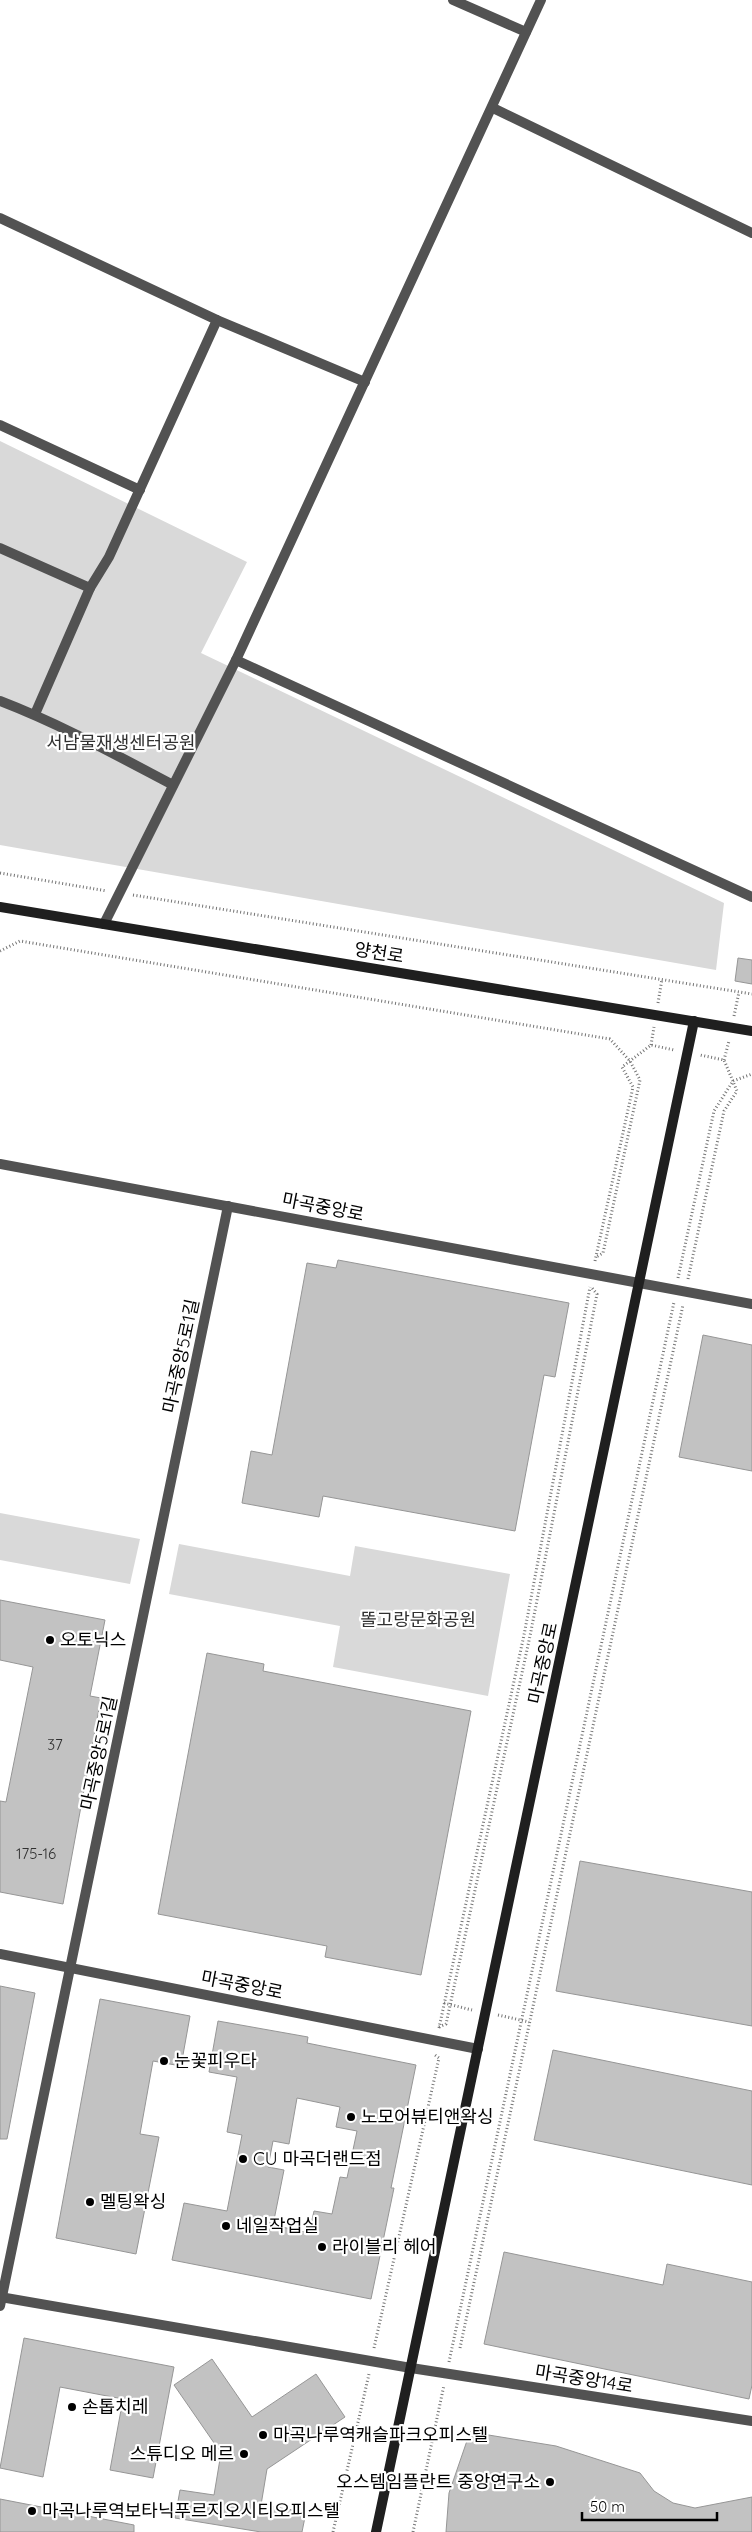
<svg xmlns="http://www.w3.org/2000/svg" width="752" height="2532" viewBox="0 0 752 2532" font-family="Quicksand,'Noto Sans KR',sans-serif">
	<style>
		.green { fill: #d9d9d9 }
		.building { fill: #c2c2c2; stroke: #969696; fill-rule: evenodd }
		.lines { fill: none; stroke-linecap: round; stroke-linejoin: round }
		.path { stroke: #747474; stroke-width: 3; stroke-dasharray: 1 2.5; stroke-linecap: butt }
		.service { stroke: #525252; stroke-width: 10 }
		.minor { stroke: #525252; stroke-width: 10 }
		.secondary { stroke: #1f1f1f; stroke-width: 10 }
		.poi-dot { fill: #000; stroke: #fff; stroke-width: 2 }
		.labels { text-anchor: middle; stroke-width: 4.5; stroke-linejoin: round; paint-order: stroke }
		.number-label { font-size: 15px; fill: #303030 }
		.park-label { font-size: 18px; fill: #303030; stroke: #fff }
		.street-label { font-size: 18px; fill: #000; stroke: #fff }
		.poi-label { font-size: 18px; fill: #000; stroke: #fff; text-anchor: start }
	</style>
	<rect width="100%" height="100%" fill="#fff"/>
	<g class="green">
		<path d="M 0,441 L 247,562 L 201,653 L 724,903 L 716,970 L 0,845 Z"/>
		<path d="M 0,1513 L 140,1539 L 130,1584 L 0,1560 Z"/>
		<path d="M 179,1544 L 350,1576 L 355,1546 L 510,1574 L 488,1696 L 333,1667 L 340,1626 L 169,1594 Z"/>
	</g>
	<g class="building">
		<path d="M 738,958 L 752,960 L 752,984 L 735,981 Z"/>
		<path d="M 338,1260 L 569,1303 L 555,1377 L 544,1375 L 515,1531 L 323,1496 L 319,1517 L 242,1503 L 251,1451 L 272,1455 L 307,1263 L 336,1268 Z"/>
		<path d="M 703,1335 L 752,1345 L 752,1471 L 679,1457 Z"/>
		<path d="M 0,1600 L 105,1620 L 90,1696 L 101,1698 L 63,1904 L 0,1892 L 0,1801 L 6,1802 L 33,1667 L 0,1660 Z"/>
		<path d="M 207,1653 L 264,1664 L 263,1671 L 471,1711 L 421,1975 L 325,1957 L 327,1946 L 158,1914 Z"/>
		<path d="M 580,1861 L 752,1892 L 752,2026 L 556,1991 Z"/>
		<path d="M 0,1986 L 35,1993 L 7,2139 L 0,2139 Z"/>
		<path d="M 100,1999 L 190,2016 L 181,2066 L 153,2061 L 140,2134 L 159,2137 L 136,2254 L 56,2238 Z"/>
		<path d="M 218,2021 L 308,2037 L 307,2043 L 416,2065 L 391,2188 L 394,2188 L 371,2299 L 172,2260 L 184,2203 L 227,2211 L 242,2135 L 227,2132 L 237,2077 L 209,2072 ZM 297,2098 L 340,2107 L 336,2127 L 357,2131 L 347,2178 L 340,2177 L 332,2214 L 314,2211 L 309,2233 L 273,2225 L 284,2170 L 268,2167 L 273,2141 L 289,2144 Z"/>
		<path d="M 553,2050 L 752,2091 L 752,2185 L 534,2140 Z"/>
		<path d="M 504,2252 L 663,2285 L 667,2264 L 752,2282 L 752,2385 L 749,2399 L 484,2344 Z"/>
		<path d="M 24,2338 L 174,2367 L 153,2478 L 110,2470 L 123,2399 L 60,2387 L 43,2477 L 0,2468 Z"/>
		<path d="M 212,2359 L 252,2417 L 316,2374 L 345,2417 L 267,2469 L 261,2505 L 306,2512 L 302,2532 L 261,2532 L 175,2518 L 180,2490 L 214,2495 L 221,2453 L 174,2385 Z"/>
		<path d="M 470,2432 L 556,2446 L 640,2473 L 654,2491 L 673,2503 L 695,2508 L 752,2497 L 752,2532 L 446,2532 L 449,2493 Z"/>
		<path d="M 0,2499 L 134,2525 L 134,2532 L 0,2532 Z"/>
	</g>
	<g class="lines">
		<g class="path">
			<path d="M 0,873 L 107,891"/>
			<path d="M 133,895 L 752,994"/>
			<path d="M 0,951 L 20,941 L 610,1039 L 630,1061 L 640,1080 L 603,1253 L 596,1257"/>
			<path d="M 658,1003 L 662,979"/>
			<path d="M 734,1016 L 739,992"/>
			<path d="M 651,1045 L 654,1027"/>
			<path d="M 724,1060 L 729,1041"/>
			<path d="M 595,1261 L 633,1087 L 622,1067 L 651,1045 L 674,1050"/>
			<path d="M 678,1278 L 714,1111 L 733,1081 L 752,1074"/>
			<path d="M 688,1279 L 724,1111 L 737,1091 L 724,1060 L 700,1055"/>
			<path d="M 444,2003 L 472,2010"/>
			<path d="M 498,2015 L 529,2022"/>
			<path d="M 439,2027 L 446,2024 L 530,1636 L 597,1294 L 592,1288"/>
			<path d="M 439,2028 L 524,1635 L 590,1287"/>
			<path d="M 374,2348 L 439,2058 L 435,2055"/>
			<path d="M 460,2348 L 683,1305"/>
			<path d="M 449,2362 L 674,1302"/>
			<path d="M 333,2532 L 369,2374"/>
			<path d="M 413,2532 L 444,2385"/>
		</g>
		<g class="service">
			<path d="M 453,0 L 526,32"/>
			<path d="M 493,108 L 752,233"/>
			<path d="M 0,218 L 217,320 L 365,382"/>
			<path d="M 0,425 L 140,490"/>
			<path d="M 0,548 L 90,588 L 35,714"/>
			<path d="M 90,588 L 109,557 L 217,320"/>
			<path d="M 236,660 L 752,897"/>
			<path d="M 0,701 C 60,724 116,755 173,785"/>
			<path d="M 104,924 L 236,660 L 541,0"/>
		</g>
		<g class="minor">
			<path d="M 0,1164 L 752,1304"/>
			<path d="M 0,1954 L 478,2049"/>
			<path d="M 0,2297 L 411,2368 L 752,2421"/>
			<path d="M 0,2306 L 228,1206"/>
		</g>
		<g class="secondary">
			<path d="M 0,907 L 752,1031"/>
			<path d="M 376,2532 L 694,1021"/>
		</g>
	</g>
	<g class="poi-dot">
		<circle cx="50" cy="1640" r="5"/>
		<circle cx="164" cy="2061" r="5"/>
		<circle cx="351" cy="2117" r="5"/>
		<circle cx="243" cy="2159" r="5"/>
		<circle cx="90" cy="2202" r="5"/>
		<circle cx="226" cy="2226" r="5"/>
		<circle cx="322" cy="2247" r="5"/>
		<circle cx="72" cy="2407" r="5"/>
		<circle cx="263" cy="2435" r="5"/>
		<circle cx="244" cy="2454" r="5"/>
		<circle cx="550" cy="2482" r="5"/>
		<circle cx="32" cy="2511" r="5"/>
	</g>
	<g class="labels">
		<g class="number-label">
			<text x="55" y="1750">37</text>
			<text x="36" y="1859">175-16</text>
		</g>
		<g class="park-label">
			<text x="121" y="749">서남물재생센터공원</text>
			<text x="418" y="1626">똘고랑문화공원</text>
		</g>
		<g class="street-label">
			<text transform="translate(379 953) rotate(9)" y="6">양천로</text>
			<text transform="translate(323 1207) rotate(11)" y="6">마곡중앙로</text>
			<text transform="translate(181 1356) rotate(-78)" y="6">마곡중앙5로1길</text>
			<text transform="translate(543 1663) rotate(-78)" y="6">마곡중앙로</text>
			<text transform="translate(99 1753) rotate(-78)" y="6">마곡중앙5로1길</text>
			<text transform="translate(242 1985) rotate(11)" y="6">마곡중앙로</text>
			<text transform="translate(584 2379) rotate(9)" y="6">마곡중앙14로</text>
		</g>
		<g class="poi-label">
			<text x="60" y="1646">오토닉스</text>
			<text x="174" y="2067">눈꽃피우다</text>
			<text x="361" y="2123">노모어뷰티앤왁싱</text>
			<text x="253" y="2165">CU 마곡더랜드점</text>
			<text x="100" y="2208">멜팅왁싱</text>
			<text x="236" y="2232">네일작업실</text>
			<text x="332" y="2253">라이블리 헤어</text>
			<text x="82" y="2413">손톱치레</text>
			<text x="273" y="2441">마곡나루역캐슬파크오피스텔</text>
			<text x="234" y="2460" text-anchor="end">스튜디오 메르</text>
			<text x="540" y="2488" text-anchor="end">오스템임플란트 중앙연구소</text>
			<text x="42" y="2517">마곡나루역보타닉푸르지오시티오피스텔</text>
		</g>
	</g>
	<path d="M582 2512v8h135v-8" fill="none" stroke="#000000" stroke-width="2.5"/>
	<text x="590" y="2512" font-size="15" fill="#000000" stroke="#ffffff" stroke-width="4" paint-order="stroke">50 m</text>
</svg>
